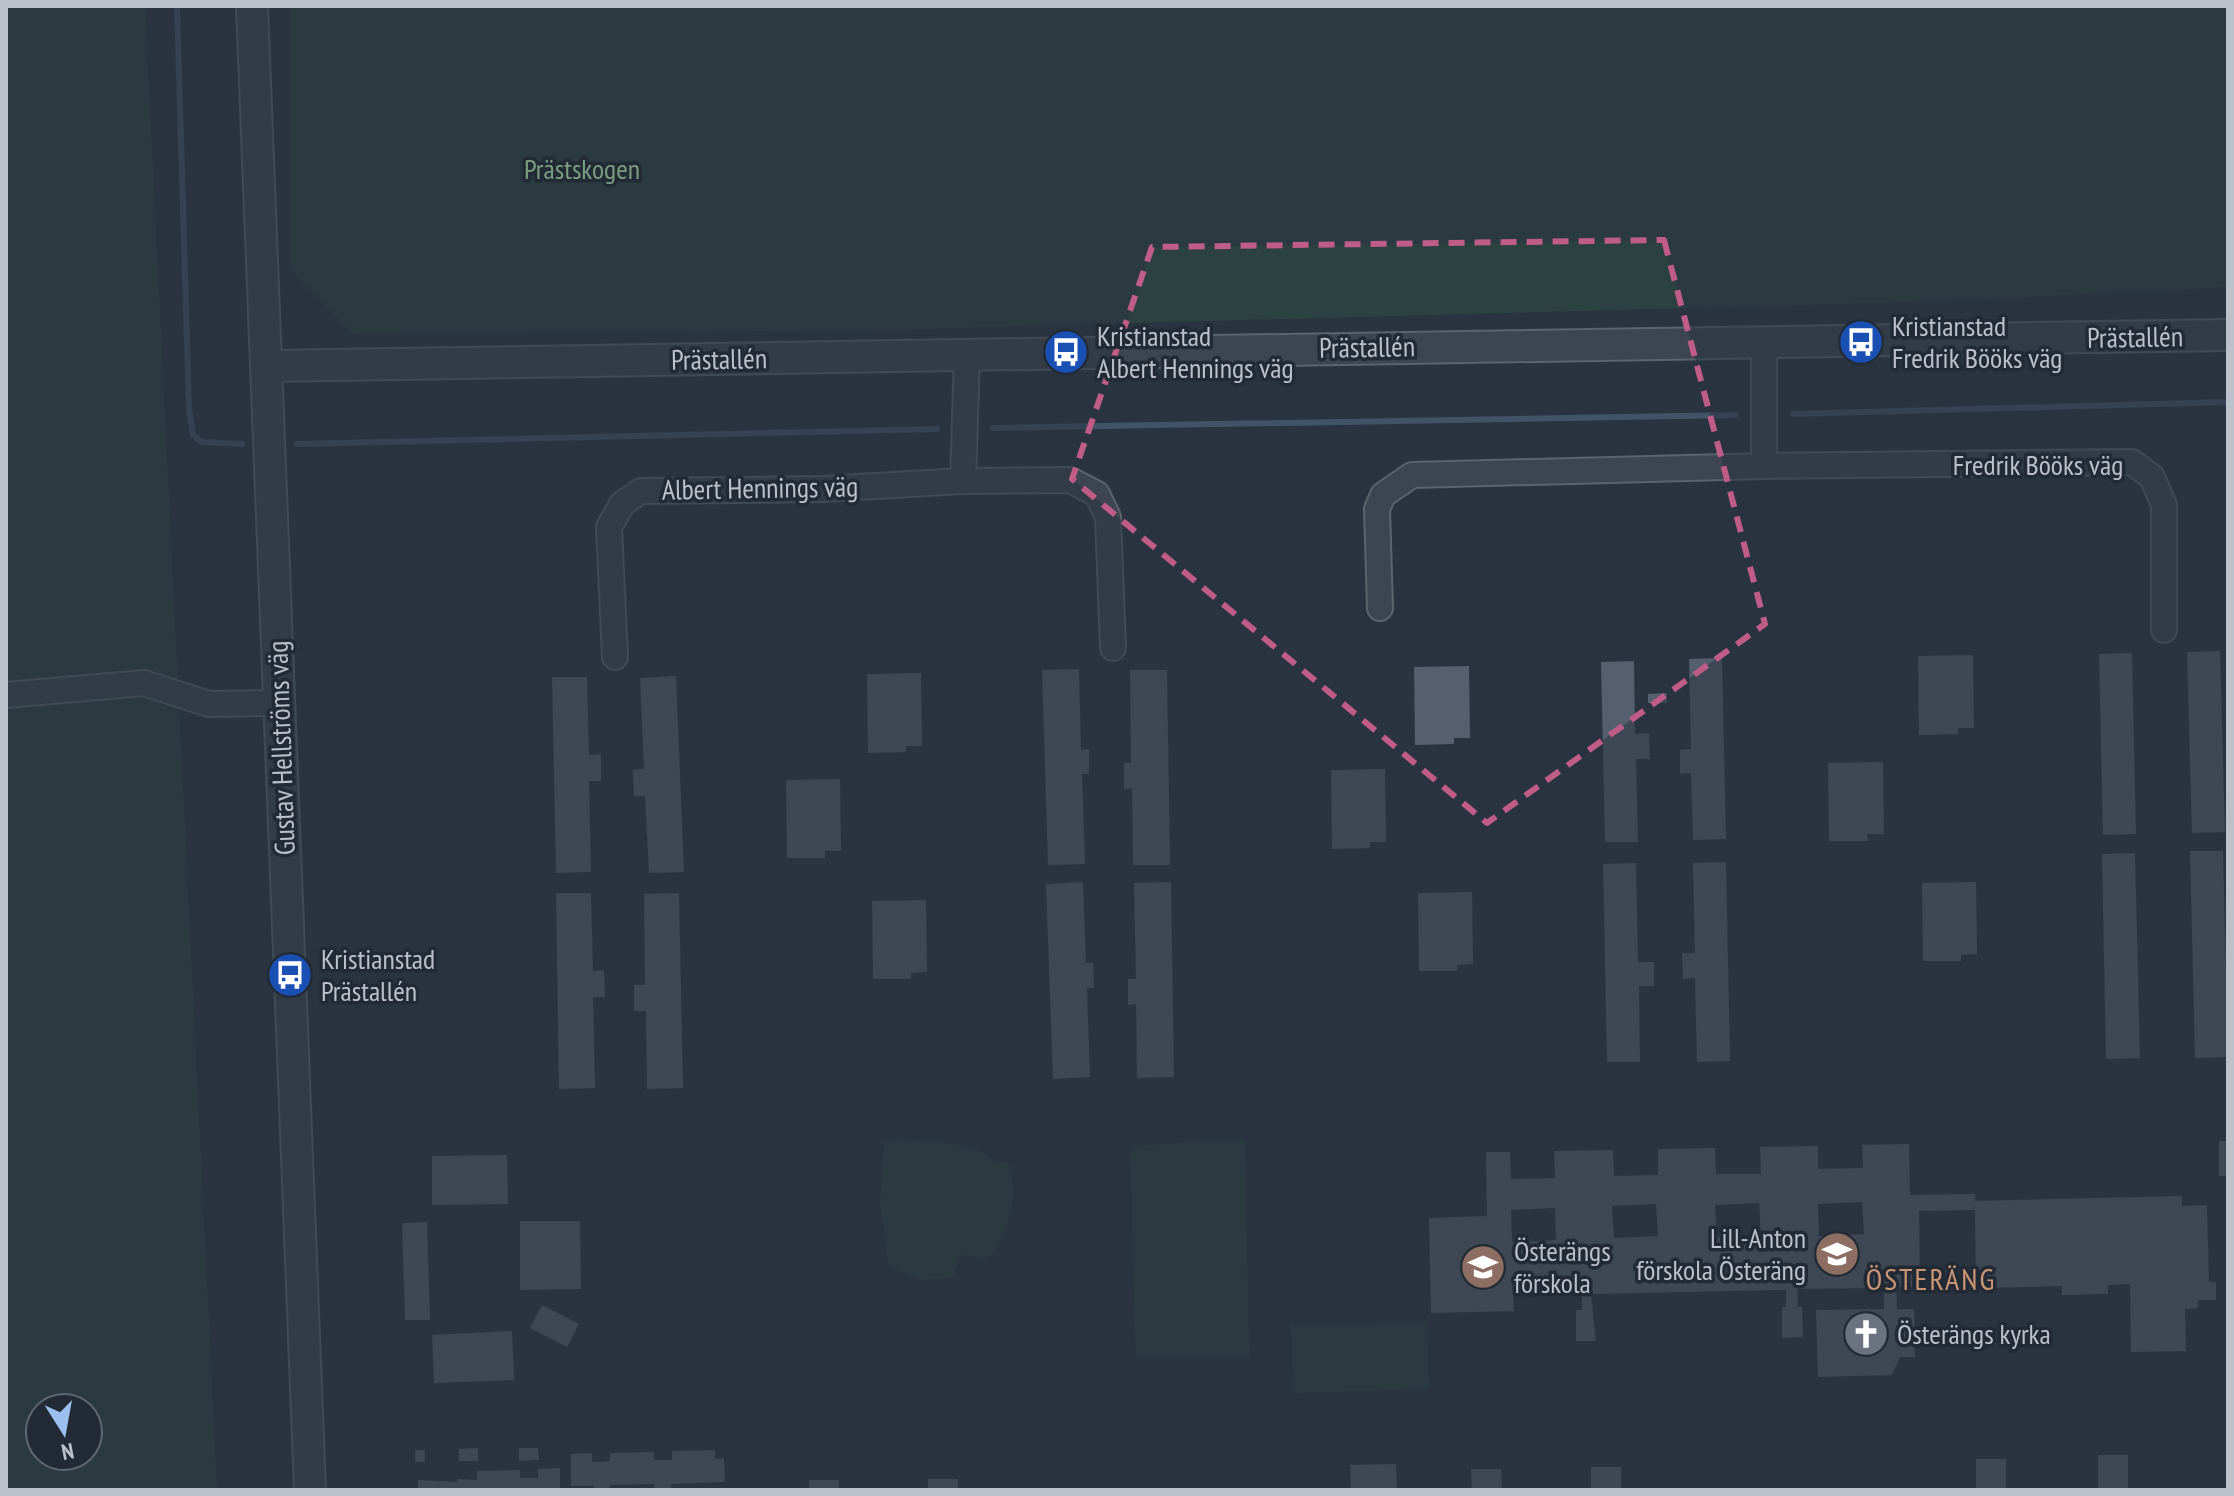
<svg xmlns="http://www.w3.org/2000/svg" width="2234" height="1496" viewBox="0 0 2234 1496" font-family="'PT Sans Narrow',sans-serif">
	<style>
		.green { fill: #2c4142; fill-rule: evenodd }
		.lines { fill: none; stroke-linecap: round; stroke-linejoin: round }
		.stream { stroke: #415367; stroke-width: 6 }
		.building { fill: #555f6d; fill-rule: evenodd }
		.minor-casing { stroke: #5b646d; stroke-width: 28 }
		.tertiary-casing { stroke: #5b646d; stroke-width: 34 }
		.minor { stroke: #3d4650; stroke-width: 24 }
		.tertiary { stroke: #3d4650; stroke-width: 30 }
		.marked { fill: none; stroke: #bf5c87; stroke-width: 6; stroke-dasharray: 16 10; stroke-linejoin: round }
		.labels { text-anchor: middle; stroke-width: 7; stroke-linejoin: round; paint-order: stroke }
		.park-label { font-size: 28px; fill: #7b9d81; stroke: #222b35 }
		.poi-label { font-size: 28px; fill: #bac1ca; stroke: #222b35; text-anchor: start }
		.street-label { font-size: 28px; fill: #bac1ca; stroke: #222b35 }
		.neighbourhood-label { font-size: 30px; letter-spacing: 2px; fill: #cb9574; stroke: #222b35 }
	</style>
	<rect width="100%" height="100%" fill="#293440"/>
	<g class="green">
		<path d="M 6,6 L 145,6 L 217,1490 L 6,1490 ZM 40,1408 L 88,1408 L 88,1456 L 40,1456 Z"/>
		<path d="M 290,6 L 2228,6 L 2228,287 L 1945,301 L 882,330 L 352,334 L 290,268 Z"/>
		<path d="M 1245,1139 L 1249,1357 L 1136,1357 L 1130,1146 Z"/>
		<path d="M 884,1140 L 944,1142 L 980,1151 L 995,1162 L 1008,1162 C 1020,1193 1010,1229 991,1256 L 981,1259 L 960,1254 L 953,1278 L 922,1280 L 889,1267 L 880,1203 Z"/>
		<path d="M 1427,1323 L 1429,1389 L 1293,1393 L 1291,1324 Z"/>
	</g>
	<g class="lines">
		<g class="stream">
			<path d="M 177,6 L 189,409 L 193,435 L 202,442 L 242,444"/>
			<path d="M 1793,414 L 2228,402"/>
			<path d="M 993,428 L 1736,415"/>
			<path d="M 297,444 L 937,429"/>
		</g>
	</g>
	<g class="building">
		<path d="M 2220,651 L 2225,832 L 2192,833 L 2187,652 Z"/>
		<path d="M 2132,653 L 2136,834 L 2103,835 L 2099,654 Z"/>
		<path d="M 1973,655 L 1974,728 L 1958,728 L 1958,734 L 1919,735 L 1918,656 Z"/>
		<path d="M 1722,658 L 1726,839 L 1693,840 L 1691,773 L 1680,774 L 1680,750 L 1691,749 L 1689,659 Z"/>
		<path d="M 1634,661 L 1635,734 L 1649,733 L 1650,759 L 1636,759 L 1638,842 L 1605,842 L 1601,662 Z"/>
		<path d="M 1469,666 L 1470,738 L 1454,738 L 1454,744 L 1415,745 L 1414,667 Z"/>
		<path d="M 1079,669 L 1081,750 L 1089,749 L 1089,774 L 1082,774 L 1085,864 L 1048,865 L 1042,670 Z"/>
		<path d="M 1130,670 L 1167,670 L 1170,865 L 1133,865 L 1132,788 L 1124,789 L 1124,763 L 1131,763 Z"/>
		<path d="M 921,673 L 922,746 L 906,746 L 906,752 L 868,753 L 867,674 Z"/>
		<path d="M 676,676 L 684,872 L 649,873 L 645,796 L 634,796 L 633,770 L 644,769 L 640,678 Z"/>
		<path d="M 552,677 L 587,677 L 589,755 L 601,754 L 601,781 L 589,781 L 591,872 L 556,873 Z"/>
		<path d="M 1667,693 L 1667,703 L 1648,703 L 1648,694 Z"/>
		<path d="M 1883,762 L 1884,834 L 1867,834 L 1868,841 L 1829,841 L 1828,763 Z"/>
		<path d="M 1385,769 L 1386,842 L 1370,842 L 1370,848 L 1332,849 L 1331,770 Z"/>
		<path d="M 840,779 L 841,851 L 825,851 L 825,858 L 787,858 L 786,780 Z"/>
		<path d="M 2190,851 L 2223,851 L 2228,1057 L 2195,1058 Z"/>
		<path d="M 2135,853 L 2140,1058 L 2106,1059 L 2102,854 Z"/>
		<path d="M 1726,862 L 1730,1061 L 1697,1062 L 1695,978 L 1683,979 L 1682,953 L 1695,953 L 1693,863 Z"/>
		<path d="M 1636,863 L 1638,962 L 1654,962 L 1654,986 L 1639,986 L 1640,1062 L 1607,1062 L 1603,864 Z"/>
		<path d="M 1083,882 L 1086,963 L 1093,963 L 1094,988 L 1087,988 L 1090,1077 L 1053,1079 L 1046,884 Z"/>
		<path d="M 1171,882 L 1174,1077 L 1137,1078 L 1136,1004 L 1128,1005 L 1128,979 L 1136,979 L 1134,883 Z"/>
		<path d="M 1976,882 L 1977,954 L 1961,955 L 1961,961 L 1923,961 L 1922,883 Z"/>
		<path d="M 1472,892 L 1473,964 L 1457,965 L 1457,971 L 1419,971 L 1418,893 Z"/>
		<path d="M 556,893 L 591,893 L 593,971 L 604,970 L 605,997 L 593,997 L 595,1088 L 559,1089 Z"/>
		<path d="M 679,893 L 683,1088 L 647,1089 L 646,1011 L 634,1011 L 634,985 L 645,985 L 644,894 Z"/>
		<path d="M 926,900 L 927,972 L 911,973 L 911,979 L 873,979 L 872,901 Z"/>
		<rect x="2219" y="1141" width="9" height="35"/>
		<path d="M 1909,1144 L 1910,1195 L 1975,1194 L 1975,1201 L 2182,1196 L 2182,1206 L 2207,1205 L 2209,1282 L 2216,1282 L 2216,1300 L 2198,1300 L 2198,1308 L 2185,1309 L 2186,1351 L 2131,1352 L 2130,1284 L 2108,1285 L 2108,1294 L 2062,1295 L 2062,1286 L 1976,1288 L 1975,1210 L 1919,1211 L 1920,1273 L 1912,1274 L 1912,1287 L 1896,1287 L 1897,1309 L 1914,1309 L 1915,1357 L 1900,1357 L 1892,1375 L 1818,1377 L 1816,1310 L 1884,1309 L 1884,1288 L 1797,1289 L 1798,1307 L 1802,1307 L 1803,1337 L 1782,1338 L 1782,1307 L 1786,1307 L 1786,1290 L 1591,1294 L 1596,1341 L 1576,1341 L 1576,1310 L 1582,1310 L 1582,1294 L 1513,1295 L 1514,1311 L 1431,1313 L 1429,1218 L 1487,1216 L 1486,1152 L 1510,1152 L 1511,1179 L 1555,1178 L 1554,1151 L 1613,1150 L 1614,1176 L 1658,1175 L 1658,1149 L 1715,1148 L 1716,1174 L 1761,1174 L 1760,1147 L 1818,1146 L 1818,1169 L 1863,1168 L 1862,1145 ZM 1862,1202 L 1864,1234 L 1819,1236 L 1818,1204 ZM 1759,1203 L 1761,1236 L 1717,1237 L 1715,1205 ZM 1656,1204 L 1658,1236 L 1614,1238 L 1612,1206 ZM 1555,1208 L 1556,1240 L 1512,1242 L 1511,1210 Z"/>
		<path d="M 507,1155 L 508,1204 L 432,1205 L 432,1156 Z"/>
		<path d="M 520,1221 L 580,1221 L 581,1289 L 520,1290 Z"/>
		<path d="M 427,1222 L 430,1320 L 405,1320 L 402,1223 Z"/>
		<path d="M 542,1305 L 579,1324 L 567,1347 L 530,1328 Z"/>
		<path d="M 512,1331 L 514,1380 L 434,1383 L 432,1335 Z"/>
		<path d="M 478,1448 L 478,1461 L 459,1461 L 459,1449 Z"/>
		<path d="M 519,1448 L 538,1448 L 539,1460 L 519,1461 Z"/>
		<rect x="415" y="1450" width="10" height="12"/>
		<path d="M 715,1450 L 715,1459 L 724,1458 L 725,1482 L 671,1484 L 671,1490 L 654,1490 L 654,1484 L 610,1485 L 610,1490 L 594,1490 L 594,1486 L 571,1486 L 571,1454 L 592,1453 L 592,1462 L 601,1462 L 610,1461 L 610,1453 L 654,1452 L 654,1460 L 672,1460 L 672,1451 Z"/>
		<rect x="2098" y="1455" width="30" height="35"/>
		<rect x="1976" y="1459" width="30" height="31"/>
		<path d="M 1396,1464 L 1397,1490 L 1351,1490 L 1350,1465 Z"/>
		<rect x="1591" y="1467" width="30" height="23"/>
		<path d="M 560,1468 L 560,1490 L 418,1490 L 418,1480 L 457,1482 L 457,1479 L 477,1480 L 477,1471 L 520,1470 L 520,1478 L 538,1478 L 538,1469 Z"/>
		<path d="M 1471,1469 L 1501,1469 L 1502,1490 L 1472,1490 Z"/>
		<rect x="928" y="1479" width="30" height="11"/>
		<rect x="809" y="1480" width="30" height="10"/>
	</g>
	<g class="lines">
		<g class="minor-casing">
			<g id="minor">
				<path d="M 1764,343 L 1764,466"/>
				<path d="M 963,481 L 967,354"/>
				<path d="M 1380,608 L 1377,509 L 1383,495 L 1412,475 L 1764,466 L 2132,462 L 2152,477 L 2164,505 L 2164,630"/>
				<path d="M 615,657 L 609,527 L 622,504 L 641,491 L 823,489 L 963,481 L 1070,480 L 1097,494 L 1108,517 L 1113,648"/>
				<path d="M 6,695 L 144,683 L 209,704 L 280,703"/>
			</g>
		</g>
		<g class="tertiary-casing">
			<g id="tertiary">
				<path d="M 252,6 L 310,1490"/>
				<path d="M 266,366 L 2228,335"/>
			</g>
		</g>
		<use href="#minor" class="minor"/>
		<use href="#tertiary" class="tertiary"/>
	</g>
	<path d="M0 0H2234V1496H0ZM 1664,240 L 1765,624 L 1487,823 L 1072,479 L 1152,247 Z" fill="#293440" fill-opacity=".55" fill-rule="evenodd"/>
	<path class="marked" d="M 1664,240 L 1765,624 L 1487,823 L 1072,479 L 1152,247 Z"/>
	<defs>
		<g id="bus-disc" transform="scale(2.3)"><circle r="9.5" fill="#1a4fb4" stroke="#222b35"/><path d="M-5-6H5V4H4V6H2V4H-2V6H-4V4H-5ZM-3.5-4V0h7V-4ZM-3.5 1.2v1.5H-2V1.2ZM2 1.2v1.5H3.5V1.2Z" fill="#fff"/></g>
		<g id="school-disc" transform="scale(2.3)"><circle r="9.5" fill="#8d6e63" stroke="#222b35"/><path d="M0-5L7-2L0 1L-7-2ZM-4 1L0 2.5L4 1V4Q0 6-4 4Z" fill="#fff"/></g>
		<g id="church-disc" transform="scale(2.3)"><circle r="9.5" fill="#6b7280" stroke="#222b35"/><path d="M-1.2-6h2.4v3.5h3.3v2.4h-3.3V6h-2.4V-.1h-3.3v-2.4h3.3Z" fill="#fff"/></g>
	</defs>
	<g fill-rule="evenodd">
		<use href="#bus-disc" x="1861" y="342"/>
		<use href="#bus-disc" x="1066" y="352"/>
		<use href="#bus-disc" x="290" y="975"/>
		<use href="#school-disc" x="1837" y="1254"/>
		<use href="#school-disc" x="1483" y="1267"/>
		<use href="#church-disc" x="1866" y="1334"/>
	</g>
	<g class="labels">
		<g class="park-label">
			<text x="582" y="179">Prästskogen</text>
		</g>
		<g class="poi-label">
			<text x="1892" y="336">Kristianstad<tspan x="1892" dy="32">Fredrik Bööks väg</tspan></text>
			<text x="1097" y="346">Kristianstad<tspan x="1097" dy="32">Albert Hennings väg</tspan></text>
			<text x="321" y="969">Kristianstad<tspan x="321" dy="32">Prästallén</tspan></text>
			<text x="1806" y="1248" text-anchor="end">Lill-Anton<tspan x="1806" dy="32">förskola Österäng</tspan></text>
			<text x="1514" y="1261">Österängs<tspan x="1514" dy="32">förskola</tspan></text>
			<text x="1897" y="1344">Österängs kyrka</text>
		</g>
		<g class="street-label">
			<text transform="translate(2135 337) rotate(-1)" y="10">Prästallén</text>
			<text transform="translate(1367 347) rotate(-1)" y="10">Prästallén</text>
			<text transform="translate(719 359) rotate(-1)" y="10">Prästallén</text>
			<text x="2038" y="475">Fredrik Bööks väg</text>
			<text transform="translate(760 488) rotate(-1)" y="10">Albert Hennings väg</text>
			<text transform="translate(281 748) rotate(-92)" y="10">Gustav Hellströms väg</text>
		</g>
		<g class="neighbourhood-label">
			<text x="1931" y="1290">ÖSTERÄNG</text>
		</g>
	</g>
	<rect width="2234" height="1496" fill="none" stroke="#bac1ca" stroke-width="16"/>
	<g transform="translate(64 1432) rotate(169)"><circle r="38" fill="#222b35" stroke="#5f6771" stroke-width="2"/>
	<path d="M0-6L14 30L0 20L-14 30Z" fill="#9bbfee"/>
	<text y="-12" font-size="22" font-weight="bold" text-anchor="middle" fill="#bac1ca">N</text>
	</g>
</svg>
